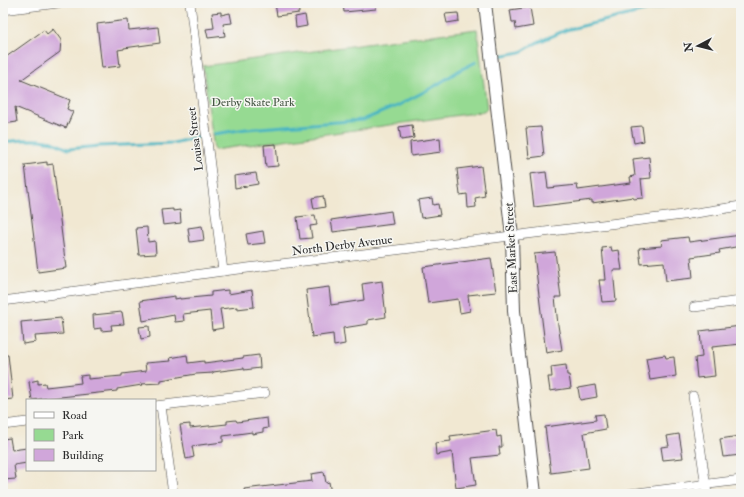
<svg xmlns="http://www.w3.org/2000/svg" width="744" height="497" viewBox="0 0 744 497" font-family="'IM FELL Double Pica',serif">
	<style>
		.green { fill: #96da92; stroke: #60825e }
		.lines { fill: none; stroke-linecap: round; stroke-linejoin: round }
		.stream { stroke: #47b5c2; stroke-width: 3 }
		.building { fill: #d0a6da }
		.street-casing { stroke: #494744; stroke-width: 10 }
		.secondary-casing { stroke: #494744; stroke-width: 14 }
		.street { stroke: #fff; stroke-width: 9 }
		.secondary { stroke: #fff; stroke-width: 12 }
		.labels { text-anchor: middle; stroke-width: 3; stroke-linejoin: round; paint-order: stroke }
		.park-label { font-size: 12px; fill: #465745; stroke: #f6f6f2 }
		.street-label { font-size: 12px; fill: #2b2b2b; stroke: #f6f6f2 }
	</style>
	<rect width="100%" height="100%" fill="#f6f6f2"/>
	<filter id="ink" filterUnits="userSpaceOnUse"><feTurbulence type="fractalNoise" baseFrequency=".025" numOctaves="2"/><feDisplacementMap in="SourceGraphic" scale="8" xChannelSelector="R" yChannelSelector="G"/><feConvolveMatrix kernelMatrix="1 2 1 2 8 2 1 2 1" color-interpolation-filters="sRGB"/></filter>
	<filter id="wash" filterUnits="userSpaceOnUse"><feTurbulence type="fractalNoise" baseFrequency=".012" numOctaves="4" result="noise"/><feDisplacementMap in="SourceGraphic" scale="16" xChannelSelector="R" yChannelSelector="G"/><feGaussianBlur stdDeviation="0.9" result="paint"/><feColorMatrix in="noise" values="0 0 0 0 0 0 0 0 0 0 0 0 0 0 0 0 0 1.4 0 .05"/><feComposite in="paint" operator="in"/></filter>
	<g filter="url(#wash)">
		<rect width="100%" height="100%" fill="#f1e8d2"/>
		<path class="green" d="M 477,29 L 487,109 L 481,112 L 214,150 L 203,66 Z"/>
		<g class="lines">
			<g class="stream">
				<path d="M 499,56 L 521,52 L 536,43 L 566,30 L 677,3"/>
				<path d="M 214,134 L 246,129 L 363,120 L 399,105 L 435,86 L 460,70 L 476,62"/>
				<path d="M 3,142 L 23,140 L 40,140 L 53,142 L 68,149 L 99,146 L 173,143 L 202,136"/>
			</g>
		</g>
		<g id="blocks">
			<g class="building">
				<path d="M 275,3 L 298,3 L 299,13 L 277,16 Z"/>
				<path d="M 343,3 L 376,3 L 376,9 L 344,12 Z"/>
				<path d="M 530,7 L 533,26 L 516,29 L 515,22 L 512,22 L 510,10 Z"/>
				<path d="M 221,12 L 221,15 L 230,13 L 232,23 L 223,24 L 225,36 L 208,38 L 206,29 L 214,28 L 212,13 Z"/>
				<path d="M 458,13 L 459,21 L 447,23 L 445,14 Z"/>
				<path d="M 305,15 L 307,26 L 296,28 L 295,17 Z"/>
				<path d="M 128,20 L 129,30 L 158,27 L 160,43 L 124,48 L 124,49 L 118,50 L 120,66 L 102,68 L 97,24 Z"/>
				<path d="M 53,29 L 61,40 L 60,52 L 21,80 L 70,100 L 67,109 L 73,112 L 66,128 L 15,107 L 17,122 L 3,124 L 3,57 L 6,57 L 44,30 L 47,34 Z"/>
				<path d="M 412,125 L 414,138 L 401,140 L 399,127 Z"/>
				<path d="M 642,126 L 644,141 L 634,143 L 631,127 Z"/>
				<path d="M 541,127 L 544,156 L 529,158 L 526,128 Z"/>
				<path d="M 440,138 L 441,152 L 411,156 L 410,142 Z"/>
				<path d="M 276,144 L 278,166 L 266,167 L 264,145 Z"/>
				<path d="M 649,157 L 651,178 L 641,179 L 643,198 L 633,199 L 633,197 L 592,203 L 592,200 L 534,207 L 530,174 L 546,172 L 548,188 L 577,185 L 578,190 L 631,183 L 630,177 L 635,176 L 633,159 Z"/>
				<path d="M 47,162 L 47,165 L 53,164 L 66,268 L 38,272 L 25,165 Z"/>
				<path d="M 481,166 L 485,196 L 475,198 L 476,207 L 468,208 L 467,194 L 460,195 L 457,169 Z"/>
				<path d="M 256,173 L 258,184 L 235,188 L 234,176 Z"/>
				<path d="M 323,196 L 325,207 L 314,209 L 312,198 Z"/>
				<path d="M 432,198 L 433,205 L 438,204 L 440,215 L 421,218 L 418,200 Z"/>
				<path d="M 173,209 L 173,211 L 180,210 L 181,223 L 163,225 L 161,210 Z"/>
				<path d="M 391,211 L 393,224 L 333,232 L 331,220 Z"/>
				<path d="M 315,215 L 317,225 L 310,226 L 312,238 L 300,239 L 297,217 Z"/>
				<path d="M 202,226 L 204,240 L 190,242 L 188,228 Z"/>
				<path d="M 147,227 L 148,242 L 155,241 L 156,254 L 139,255 L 136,228 Z"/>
				<path d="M 263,231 L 265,243 L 248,245 L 246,234 Z"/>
				<path d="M 741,235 L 741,246 L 719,250 L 720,253 L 691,257 L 693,278 L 666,281 L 664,262 L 641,264 L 639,248 L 662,246 L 661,240 L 688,237 L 689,242 Z"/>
				<path d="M 611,247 L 612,251 L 619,250 L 622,270 L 613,270 L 616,301 L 602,302 L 599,280 L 605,280 L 602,248 Z"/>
				<path d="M 555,252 L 561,297 L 555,297 L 558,325 L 562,350 L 546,353 L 534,254 Z"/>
				<path d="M 491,258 L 496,292 L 468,295 L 470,311 L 460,313 L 458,299 L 428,303 L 423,267 Z"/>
				<path d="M 382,281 L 386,317 L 368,320 L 368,324 L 343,328 L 345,344 L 334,346 L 333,334 L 312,337 L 306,290 L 329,287 L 331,305 L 364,300 L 362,284 Z"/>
				<path d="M 228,290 L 228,294 L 252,290 L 254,307 L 237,309 L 237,307 L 220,309 L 223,328 L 212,330 L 210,311 L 183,314 L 184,321 L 175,322 L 174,315 L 143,321 L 140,301 L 175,296 L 175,299 L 180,298 L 180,299 L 211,296 L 211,292 Z"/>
				<path d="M 122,312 L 124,324 L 111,325 L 112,330 L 101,331 L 101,328 L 94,329 L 93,315 Z"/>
				<path d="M 61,318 L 63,334 L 35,336 L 36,342 L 23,344 L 21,322 Z"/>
				<path d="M 149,326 L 150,337 L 141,339 L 139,327 Z"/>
				<path d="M 741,326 L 741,344 L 712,347 L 715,376 L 697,378 L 695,358 L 702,357 L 700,331 Z"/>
				<path d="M 3,355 L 8,355 L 13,399 L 3,400 Z"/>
				<path d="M 187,355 L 188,363 L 204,361 L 204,363 L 243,358 L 243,357 L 259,355 L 260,368 L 244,370 L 244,368 L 213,372 L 213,373 L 196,374 L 161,380 L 161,383 L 141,384 L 142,385 L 117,389 L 117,391 L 32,400 L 29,382 L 38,380 L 38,384 L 45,383 L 46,387 L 81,383 L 80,376 L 88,375 L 88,379 L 122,376 L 122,374 L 146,371 L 145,363 L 171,361 L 170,358 Z"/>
				<path d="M 665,355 L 666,358 L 674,357 L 676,376 L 650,380 L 646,358 Z"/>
				<path d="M 566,365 L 567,375 L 569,375 L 571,388 L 550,391 L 548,377 L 552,377 L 551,367 Z"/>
				<path d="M 595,385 L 597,397 L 580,400 L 578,388 Z"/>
				<path d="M 604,414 L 606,429 L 584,433 L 589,468 L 551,473 L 545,427 L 596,420 L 595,415 Z"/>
				<path d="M 267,418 L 268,428 L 263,429 L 263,432 L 252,434 L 252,432 L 223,436 L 223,442 L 192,446 L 194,457 L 186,459 L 180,425 L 190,424 L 190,428 L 227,424 L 227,421 L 236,420 L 237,422 Z"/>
				<path d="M 496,430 L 497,437 L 501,436 L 502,447 L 499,447 L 500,455 L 472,458 L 476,485 L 456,488 L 452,452 L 436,455 L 435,443 L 451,441 L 450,436 Z"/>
				<path d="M 679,434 L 683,458 L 663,460 L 661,447 L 669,446 L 667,436 Z"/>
				<path d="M 739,436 L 741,455 L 723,457 L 720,439 Z"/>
				<path d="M 10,438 L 12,450 L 27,448 L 27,463 L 14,465 L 16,479 L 3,480 L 3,439 Z"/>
				<path d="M 324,472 L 326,483 L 329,482 L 331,494 L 245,494 L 244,489 L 312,481 L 311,474 Z"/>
			</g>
		</g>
	</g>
	<g filter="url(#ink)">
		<use href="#blocks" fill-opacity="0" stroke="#494744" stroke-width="1"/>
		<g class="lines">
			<g class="street-casing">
				<g id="street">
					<path d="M 190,3 L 223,271"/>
					<path d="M 3,10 L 58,3"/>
					<path d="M 3,301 L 223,271 L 683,215 L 741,206"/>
					<path d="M 694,307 L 741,301"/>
					<path d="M 693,396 L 707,494"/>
					<path d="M 155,406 L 265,393"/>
					<path d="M 161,406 L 173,494"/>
					<path d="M 3,425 L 27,422"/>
					<path d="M 629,494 L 741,480"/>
				</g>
			</g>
			<g class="secondary-casing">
				<path id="secondary" d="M 485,3 L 512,236 L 514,311 L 535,494"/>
			</g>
			<use href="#street" class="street"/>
			<use href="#secondary" class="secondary"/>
		</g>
	</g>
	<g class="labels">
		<g class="park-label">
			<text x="253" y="106">Derby Skate Park</text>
		</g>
		<g class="street-label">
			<text transform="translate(195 139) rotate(-97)" y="4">Louisa Street</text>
			<text transform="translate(342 245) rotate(-7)" y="4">North Derby Avenue</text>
			<text transform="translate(511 248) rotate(-93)" y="4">East Market Street</text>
		</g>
	</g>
	<rect width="744" height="497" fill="none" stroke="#f6f6f2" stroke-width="16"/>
	<rect x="26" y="399" width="130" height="72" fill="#f6f6f2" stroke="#a5a5a2"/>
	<rect x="34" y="412" width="20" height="6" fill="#ffffff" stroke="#a5a5a2"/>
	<text x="62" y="419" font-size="12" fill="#2b2b2b">Road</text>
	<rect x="34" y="429" width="20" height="12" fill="#96da92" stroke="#a5a5a2"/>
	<text x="62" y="439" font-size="12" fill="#2b2b2b">Park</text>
	<rect x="34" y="449" width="20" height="12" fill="#d0a6da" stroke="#a5a5a2"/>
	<text x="62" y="459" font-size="12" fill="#2b2b2b">Building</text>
	<g transform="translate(698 46) rotate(263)" stroke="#f6f6f2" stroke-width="3" paint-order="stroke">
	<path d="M0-3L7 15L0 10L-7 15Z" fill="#2b2b2b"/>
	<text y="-6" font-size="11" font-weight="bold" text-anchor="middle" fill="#2b2b2b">N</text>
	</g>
</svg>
